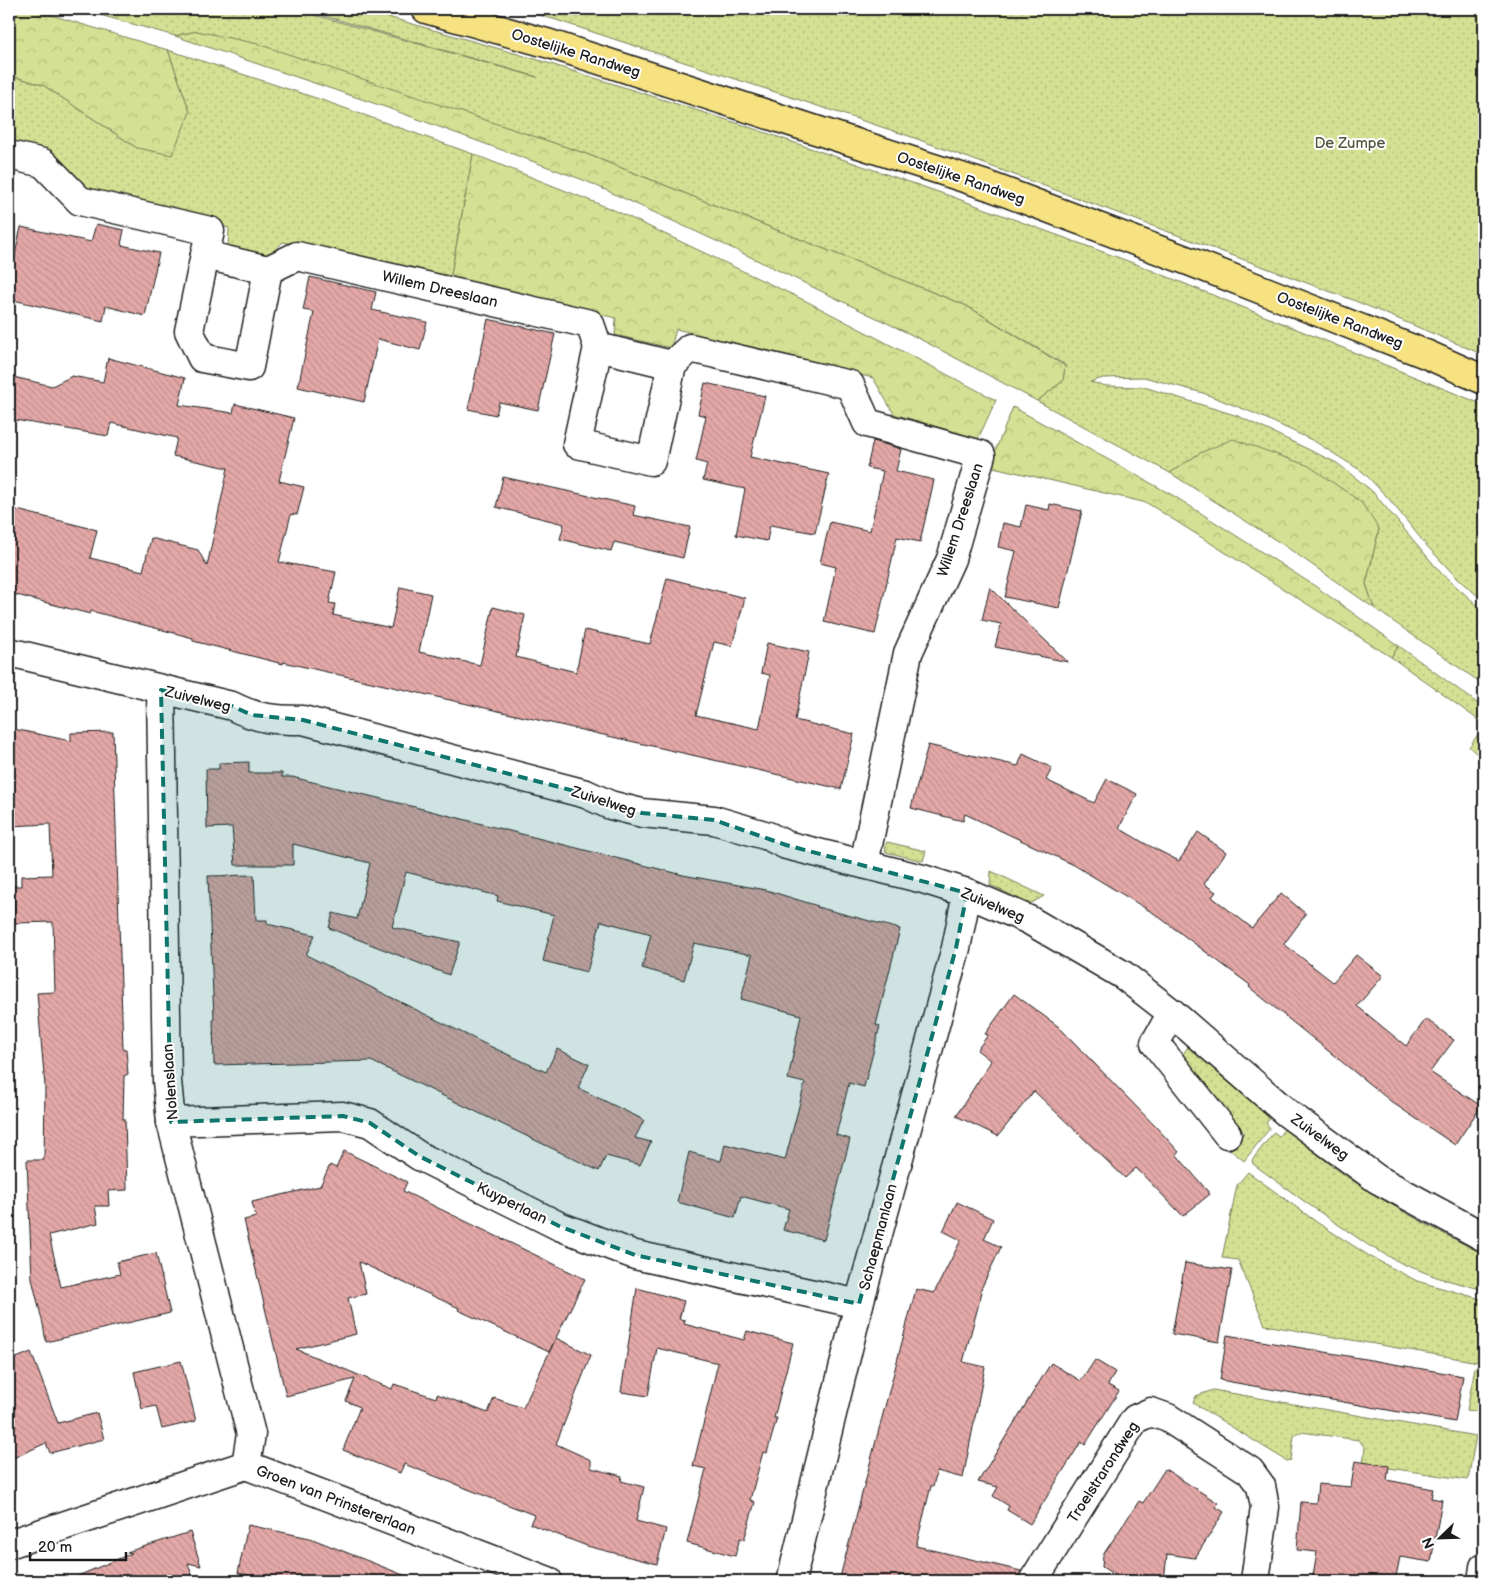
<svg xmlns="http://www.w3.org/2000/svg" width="1493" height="1590" viewBox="0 0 1493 1590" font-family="'Balsamiq Sans',sans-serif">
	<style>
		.green { fill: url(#green-dots); stroke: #787e58 }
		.forest { fill: url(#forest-crowns); stroke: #787e58 }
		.building { fill: url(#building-back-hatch); stroke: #1c1c1c }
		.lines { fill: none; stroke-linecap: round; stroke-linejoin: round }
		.street-casing { stroke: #1c1c1c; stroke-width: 31 }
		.secondary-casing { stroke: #1c1c1c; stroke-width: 31 }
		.primary-casing { stroke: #1c1c1c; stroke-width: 31 }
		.street { stroke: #fff; stroke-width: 28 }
		.secondary { stroke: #fff; stroke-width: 28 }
		.primary { stroke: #f7e281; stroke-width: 28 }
		.marked { fill: #0f766e; fill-opacity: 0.2; stroke: #0f766e; stroke-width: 4; stroke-dasharray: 10 6; stroke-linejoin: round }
		.labels { text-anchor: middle; stroke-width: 4; stroke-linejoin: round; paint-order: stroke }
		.street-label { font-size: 15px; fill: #1c1c1c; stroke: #fff }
		.park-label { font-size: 15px; fill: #535740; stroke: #fff }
	</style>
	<defs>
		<pattern id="green-dots" width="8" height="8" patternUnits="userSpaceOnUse" patternTransform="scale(1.25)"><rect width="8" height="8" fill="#d4e093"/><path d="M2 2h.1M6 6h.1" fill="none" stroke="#b5c07e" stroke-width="1.8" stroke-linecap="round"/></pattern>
		<pattern id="forest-crowns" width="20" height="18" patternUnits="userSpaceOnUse" patternTransform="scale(1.25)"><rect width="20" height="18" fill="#d4e093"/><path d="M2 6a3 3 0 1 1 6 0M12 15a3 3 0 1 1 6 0" fill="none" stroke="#b5c07e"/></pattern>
		<pattern id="building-back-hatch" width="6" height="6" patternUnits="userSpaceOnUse" patternTransform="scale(1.25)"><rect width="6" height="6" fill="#e3a8a7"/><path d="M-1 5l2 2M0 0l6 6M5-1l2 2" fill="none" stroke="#c2908f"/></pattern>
	</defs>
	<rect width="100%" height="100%" fill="#fff"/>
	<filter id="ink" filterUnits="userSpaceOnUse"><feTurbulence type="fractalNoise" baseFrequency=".02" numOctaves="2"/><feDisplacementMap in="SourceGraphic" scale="10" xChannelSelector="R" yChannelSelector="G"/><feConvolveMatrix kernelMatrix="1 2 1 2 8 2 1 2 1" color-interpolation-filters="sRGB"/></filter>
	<g filter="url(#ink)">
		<g class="green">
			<path d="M 92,9 L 293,9 L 537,77 L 300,9 L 360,9 L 535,59 L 743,125 L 953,197 L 1136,264 L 1484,405 L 1484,601 L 1459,580 L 1426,545 L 1389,499 L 1363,472 L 1314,441 L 1256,414 L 1203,393 L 1144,377 L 1103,378 L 1090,382 L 1107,386 L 1144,387 L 1238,416 L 1337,463 L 1372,491 L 1441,573 L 1484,611 L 1484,685 L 1374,608 L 1366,584 L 1379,529 L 1200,453 L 1170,473 L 1037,401 L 1063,381 L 1065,365 L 967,306 L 584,153 L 419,99 L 197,31 L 175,36 L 100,15 Z"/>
			<path d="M 518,9 L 1484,9 L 1484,355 L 1353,300 L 909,136 L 553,19 Z"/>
			<path d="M 168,50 L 322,100 L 473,154 L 450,280 L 283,242 L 270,255 L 228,248 L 229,228 L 83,192 L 9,148 L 9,75 L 43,85 L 137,148 L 190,112 Z"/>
			<path d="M 1399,646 L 1484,708 L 1484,724 L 1391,657 Z"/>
			<path d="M 1484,726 L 1484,760 L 1469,747 Z"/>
			<path d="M 887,842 L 926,851 L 923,861 L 886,852 L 885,846 Z"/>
			<path d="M 991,871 L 1044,896 L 1030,904 L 990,885 Z"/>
			<path d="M 1188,1047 L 1272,1116 L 1266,1123 L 1270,1128 L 1244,1161 L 1227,1147 L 1244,1133 L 1182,1055 Z"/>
			<path d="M 1285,1128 C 1312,1150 1339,1173 1369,1191 C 1406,1214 1445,1235 1484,1254 L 1484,1290 L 1439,1278 L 1403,1264 L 1371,1247 L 1308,1204 L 1253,1164 L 1252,1160 L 1274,1132 L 1279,1136 Z"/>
			<path d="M 1248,1172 L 1318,1223 L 1371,1257 L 1417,1281 L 1484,1300 L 1484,1363 L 1265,1325 L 1238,1260 L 1222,1258 L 1237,1185 Z"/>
			<path d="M 1475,1367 L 1484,1369 L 1484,1397 L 1482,1412 L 1467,1410 Z"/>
			<path d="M 1213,1390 L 1476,1436 L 1468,1480 L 1363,1464 L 1365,1448 L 1359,1440 L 1301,1432 L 1294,1436 L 1291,1460 L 1287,1461 L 1193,1403 L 1196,1396 Z"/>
		</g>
		<g class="forest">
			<path d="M 9,9 L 31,9 L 168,50 L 190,112 L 172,155 L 137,148 L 43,85 L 9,75 Z"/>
			<path d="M 197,31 L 258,44 L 584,153 L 967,306 L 1065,366 L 1063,381 L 1037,401 L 916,337 L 738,251 L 586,181 L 385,107 L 175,36 Z"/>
			<path d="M 473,154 L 614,210 L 808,302 L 996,400 L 978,439 L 894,414 L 873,378 L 676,329 L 671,348 L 615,335 L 616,318 L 450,280 Z"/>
			<path d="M 1013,407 L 1174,496 L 1315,586 L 1399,646 L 1391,657 L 1147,503 L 989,466 Z"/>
			<path d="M 1233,439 L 1309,466 L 1361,502 L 1379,529 L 1366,584 L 1374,608 L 1285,546 L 1170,473 L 1200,453 Z"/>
		</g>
		<g class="building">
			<path d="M 96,224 L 124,230 L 121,245 L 159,253 L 145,316 L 106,306 L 103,321 L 9,299 L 9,282 L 21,227 L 91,242 Z"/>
			<path d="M 310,277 L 376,292 L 372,310 L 427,322 L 420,350 L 378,339 L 364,402 L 298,387 L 314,312 L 303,310 Z"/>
			<path d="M 488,319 L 555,334 L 538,410 L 499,402 L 496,415 L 468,409 Z"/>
			<path d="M 108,358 L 185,378 L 179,405 L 233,413 L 235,404 L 294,418 L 279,481 L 304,487 L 297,515 L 291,514 L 279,562 L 336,572 L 329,603 L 335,604 L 333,615 L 391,628 L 400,587 L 431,594 L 419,652 L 480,665 L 493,607 L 525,615 L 516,657 L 576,672 L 585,630 L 650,644 L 667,578 L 745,598 L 732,646 L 714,642 L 696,715 L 759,729 L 770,675 L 761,673 L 767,643 L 809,652 L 795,720 L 854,734 L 841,789 L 283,662 L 283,664 L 193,641 L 193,638 L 91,611 L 90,614 L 9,593 L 9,508 L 97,530 L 90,558 L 143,571 L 151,538 L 198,550 L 207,566 L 228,468 L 173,456 L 177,438 L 111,423 L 108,436 L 9,419 L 9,376 L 52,386 L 72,376 L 103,382 Z"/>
			<path d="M 705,383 L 765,396 L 750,457 L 829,474 L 815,533 L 770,525 L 767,541 L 736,535 L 745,489 L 703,480 L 707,464 L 696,461 L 706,416 L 698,414 Z"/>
			<path d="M 873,441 L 901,449 L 896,471 L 934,480 L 920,542 L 897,537 L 875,634 L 824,622 L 836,567 L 820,563 L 830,522 L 870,531 L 883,471 L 867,468 Z"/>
			<path d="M 503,477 L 635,506 L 633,515 L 690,527 L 683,558 L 614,542 L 611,551 L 560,539 L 564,524 L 496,507 Z"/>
			<path d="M 1050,504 L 1082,511 L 1059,608 L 1005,597 L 1016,551 L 998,547 L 1003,523 L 1021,527 L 1026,505 L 1049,510 Z"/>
			<path d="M 990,587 L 1006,603 L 1068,662 L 995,647 L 1001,624 L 982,620 Z"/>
			<path d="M 9,728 L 71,741 L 71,733 L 113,732 L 123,1049 L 126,1049 L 128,1074 L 124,1076 L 123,1119 L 125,1119 L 127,1190 L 108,1191 L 109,1206 L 95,1206 L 98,1223 L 49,1235 L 61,1287 L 120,1274 L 117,1262 L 156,1253 L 170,1313 L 46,1342 L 43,1324 L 32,1279 L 27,1160 L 44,1160 L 45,1086 L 37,993 L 55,992 L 53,922 L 15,923 L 13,886 L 21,886 L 21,876 L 52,875 L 50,824 L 9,826 Z"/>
			<path d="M 928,745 L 1018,766 L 1023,754 L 1052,768 L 1046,780 L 1094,803 L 1107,779 L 1137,794 L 1119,828 L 1144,843 L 1179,861 L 1198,832 L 1226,852 L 1204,884 L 1216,892 L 1212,897 L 1252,928 L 1281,893 L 1306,914 L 1284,944 L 1333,982 L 1356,955 L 1383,976 L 1357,1006 L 1406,1046 L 1426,1019 L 1454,1040 L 1430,1072 L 1481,1106 L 1455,1145 L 1393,1103 L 1249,987 L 1250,985 L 1155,914 L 1074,865 L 965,814 L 963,821 L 911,808 Z"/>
			<path d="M 249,762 L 249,773 L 282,773 L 282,777 L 292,777 L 423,809 L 683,875 L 766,890 L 818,906 L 817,907 L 900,929 L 876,1025 L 880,1026 L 864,1087 L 849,1083 L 836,1135 L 850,1139 L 824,1240 L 783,1230 L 789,1209 L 741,1196 L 735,1218 L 677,1202 L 689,1152 L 721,1161 L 725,1144 L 785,1160 L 805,1083 L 788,1079 L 801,1015 L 741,999 L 752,955 L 694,943 L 684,980 L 642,968 L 651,934 L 601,921 L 587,972 L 543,961 L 554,915 L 497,901 L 498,896 L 406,872 L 392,927 L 460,942 L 449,975 L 329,928 L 333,913 L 357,919 L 370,863 L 293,844 L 293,865 L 235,865 L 232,827 L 207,828 L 206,769 L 219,769 L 219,763 Z"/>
			<path d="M 254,875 L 256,920 L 267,920 L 267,924 L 315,935 L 306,955 L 483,1043 L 546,1072 L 557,1049 L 589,1064 L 578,1088 L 644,1120 L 635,1138 L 651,1142 L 640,1165 L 606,1156 L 599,1171 L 371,1061 L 214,1065 L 213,1019 L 214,1019 L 208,876 Z"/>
			<path d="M 1014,994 L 1059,1027 L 1156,1127 L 1179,1152 L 1176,1154 L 1210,1194 L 1183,1216 L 1136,1168 L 1125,1178 L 1034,1091 L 998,1136 L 956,1116 L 991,1061 L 977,1050 L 988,1035 L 985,1034 Z"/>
			<path d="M 344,1151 L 407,1182 L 403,1191 L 585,1279 L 549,1352 L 458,1310 L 459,1308 L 359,1262 L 366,1294 L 348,1298 L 356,1334 L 296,1349 L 392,1389 L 394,1384 L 436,1398 L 437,1394 L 488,1413 L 494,1398 L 523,1408 L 556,1338 L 591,1355 L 556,1444 L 591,1460 L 591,1468 L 622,1476 L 621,1481 L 644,1487 L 636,1521 L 666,1529 L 657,1564 L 587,1546 L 530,1524 L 534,1515 L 404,1464 L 400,1473 L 343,1450 L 360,1407 L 346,1401 L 355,1379 L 286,1396 L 244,1220 L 256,1217 L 252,1202 L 320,1186 L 330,1165 L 336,1168 Z"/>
			<path d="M 957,1202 L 993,1219 L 984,1239 L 1001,1247 L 980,1291 L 982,1292 L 963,1362 L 985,1367 L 963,1478 L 937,1471 L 933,1486 L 931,1486 L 916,1546 L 1021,1571 L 1018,1581 L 927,1581 L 900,1575 L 898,1581 L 839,1581 L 916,1289 L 934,1293 L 961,1240 L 943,1231 Z"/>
			<path d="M 1185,1263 L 1232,1270 L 1219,1342 L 1172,1334 Z"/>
			<path d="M 637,1288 L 684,1301 L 679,1319 L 685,1320 L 684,1324 L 744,1340 L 747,1331 L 793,1343 L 774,1418 L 777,1418 L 767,1453 L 763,1452 L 750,1500 L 755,1502 L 744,1540 L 740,1538 L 735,1556 L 687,1543 L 706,1469 L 693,1466 L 718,1363 L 657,1348 L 648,1396 L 621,1392 Z"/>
			<path d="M 1227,1335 L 1463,1376 L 1455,1422 L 1220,1380 Z"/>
			<path d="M 31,1352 L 58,1423 L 97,1413 L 104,1439 L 50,1453 L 46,1443 L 9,1460 L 9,1361 Z"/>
			<path d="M 1095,1360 L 1115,1372 L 1108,1385 L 1119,1391 L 1085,1445 L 1081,1442 L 1030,1524 L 1007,1510 L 1009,1506 L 993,1496 L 998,1487 L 978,1482 L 1051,1363 L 1081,1381 Z"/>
			<path d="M 181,1361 L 196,1421 L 162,1429 L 156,1406 L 142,1409 L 134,1372 Z"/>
			<path d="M 1355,1461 L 1389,1466 L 1387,1480 L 1433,1489 L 1431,1498 L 1442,1500 L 1431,1562 L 1400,1557 L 1395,1581 L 1312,1581 L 1317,1552 L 1297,1550 L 1301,1502 L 1316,1503 L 1318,1484 L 1351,1487 Z"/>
			<path d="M 1165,1469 L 1218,1503 L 1216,1507 L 1224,1512 L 1195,1558 L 1167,1554 L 1164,1581 L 1125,1581 L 1102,1567 L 1103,1555 L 1139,1501 L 1143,1503 Z"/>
			<path d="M 248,1525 L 310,1538 L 416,1580 L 416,1581 L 262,1581 L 262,1578 L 238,1573 Z"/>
			<path d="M 190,1532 L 201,1566 L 188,1563 L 194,1581 L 66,1581 L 132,1553 L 127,1552 Z"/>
		</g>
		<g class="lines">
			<g class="street-casing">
				<g id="street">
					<path d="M 9,155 L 43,163 L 80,201 L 210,231 L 205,255 L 268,270 L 297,256 L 590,324 L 598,347 L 672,365 L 690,348 L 850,385 L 867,423 L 981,455 L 951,559 L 908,653 L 864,864"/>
					<path d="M 205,255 L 189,331 L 202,358 L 249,367 L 268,270"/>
					<path d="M 598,347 L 577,444 L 651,461 L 672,365"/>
					<path d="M 161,690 L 167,1081 L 171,1122 L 251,1434 L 246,1465"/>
					<path d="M 1172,1013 L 1155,1043 L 1227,1134"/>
					<path d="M 171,1122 L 343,1116 L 370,1123 L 419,1156 L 559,1226 L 635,1255 L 859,1304"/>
					<path d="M 9,1544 L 246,1465 L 548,1581"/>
					<path d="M 791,1581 L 859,1304 L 956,948 L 967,893"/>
					<path d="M 1033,1581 L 1135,1419 L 1151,1412 L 1168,1418 L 1250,1471 L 1261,1486 L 1265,1507 L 1255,1581"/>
					<path d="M 1482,1581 L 1484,1567"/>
				</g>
			</g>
			<g class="secondary-casing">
				<path id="secondary" d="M 9,652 L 232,706 C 258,719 274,720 303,720 L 586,794 L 610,805 L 642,813 L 714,820 L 768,836 L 786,845 L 923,879 L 967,893 L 1029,920 L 1123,975 L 1172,1013 L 1287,1113 L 1377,1179 L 1484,1237"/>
			</g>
			<g class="primary-casing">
				<path id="primary" d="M 426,9 L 550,44 L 989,186 L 1191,262 L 1428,355 L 1484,380"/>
			</g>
			<use href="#street" class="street"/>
			<use href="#secondary" class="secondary"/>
			<use href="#primary" class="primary"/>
		</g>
	</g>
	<path class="marked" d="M 161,690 L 232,706 L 252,715 L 303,720 L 586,794 L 642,813 L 714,820 L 786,845 L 967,893 L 956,948 L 859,1304 L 635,1255 L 559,1226 L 419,1156 L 370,1123 L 343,1116 L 171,1122 Z"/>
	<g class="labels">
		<g class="street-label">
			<text transform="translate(576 53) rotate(17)" y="5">Oostelijke Randweg</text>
			<text transform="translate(961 178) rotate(19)" y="5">Oostelijke Randweg</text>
			<text transform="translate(440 289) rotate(13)" y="5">Willem Dreeslaan</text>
			<text transform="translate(1340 320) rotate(21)" y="5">Oostelijke Randweg</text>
			<text transform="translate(960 520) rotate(-72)" y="5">Willem Dreeslaan</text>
			<text transform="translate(198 699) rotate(14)" y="5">Zuivelweg</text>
			<text transform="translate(604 801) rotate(18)" y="5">Zuivelweg</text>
			<text transform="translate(993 905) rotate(23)" y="5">Zuivelweg</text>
			<text transform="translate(170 1082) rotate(-94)" y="5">Nolenslaan</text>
			<text transform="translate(1320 1137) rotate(36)" y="5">Zuivelweg</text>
			<text transform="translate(512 1203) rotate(26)" y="5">Kuyperlaan</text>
			<text transform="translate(878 1237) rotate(-75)" y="5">Schaepmanlaan</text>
			<text transform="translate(1103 1472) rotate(-57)" y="5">Troelstrarondweg</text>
			<text transform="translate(336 1500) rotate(21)" y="5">Groen van Prinstererlaan</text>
		</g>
		<g class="park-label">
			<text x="1350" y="148">De Zumpe</text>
		</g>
	</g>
	<rect width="1493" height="1590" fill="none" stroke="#fff" stroke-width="30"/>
	<rect x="15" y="15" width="1463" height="1560" fill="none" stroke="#1c1c1c" stroke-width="2" filter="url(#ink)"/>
	<g transform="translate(1440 1538) rotate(247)" stroke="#ffffff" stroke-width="4" paint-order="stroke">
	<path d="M0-4L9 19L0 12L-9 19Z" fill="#1c1c1c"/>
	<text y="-8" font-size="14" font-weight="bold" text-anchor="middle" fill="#1c1c1c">N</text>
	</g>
	<path d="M30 1552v8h96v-8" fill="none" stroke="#1c1c1c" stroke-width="2.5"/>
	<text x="38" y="1552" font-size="15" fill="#1c1c1c" stroke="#ffffff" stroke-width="4" paint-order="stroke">20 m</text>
</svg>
